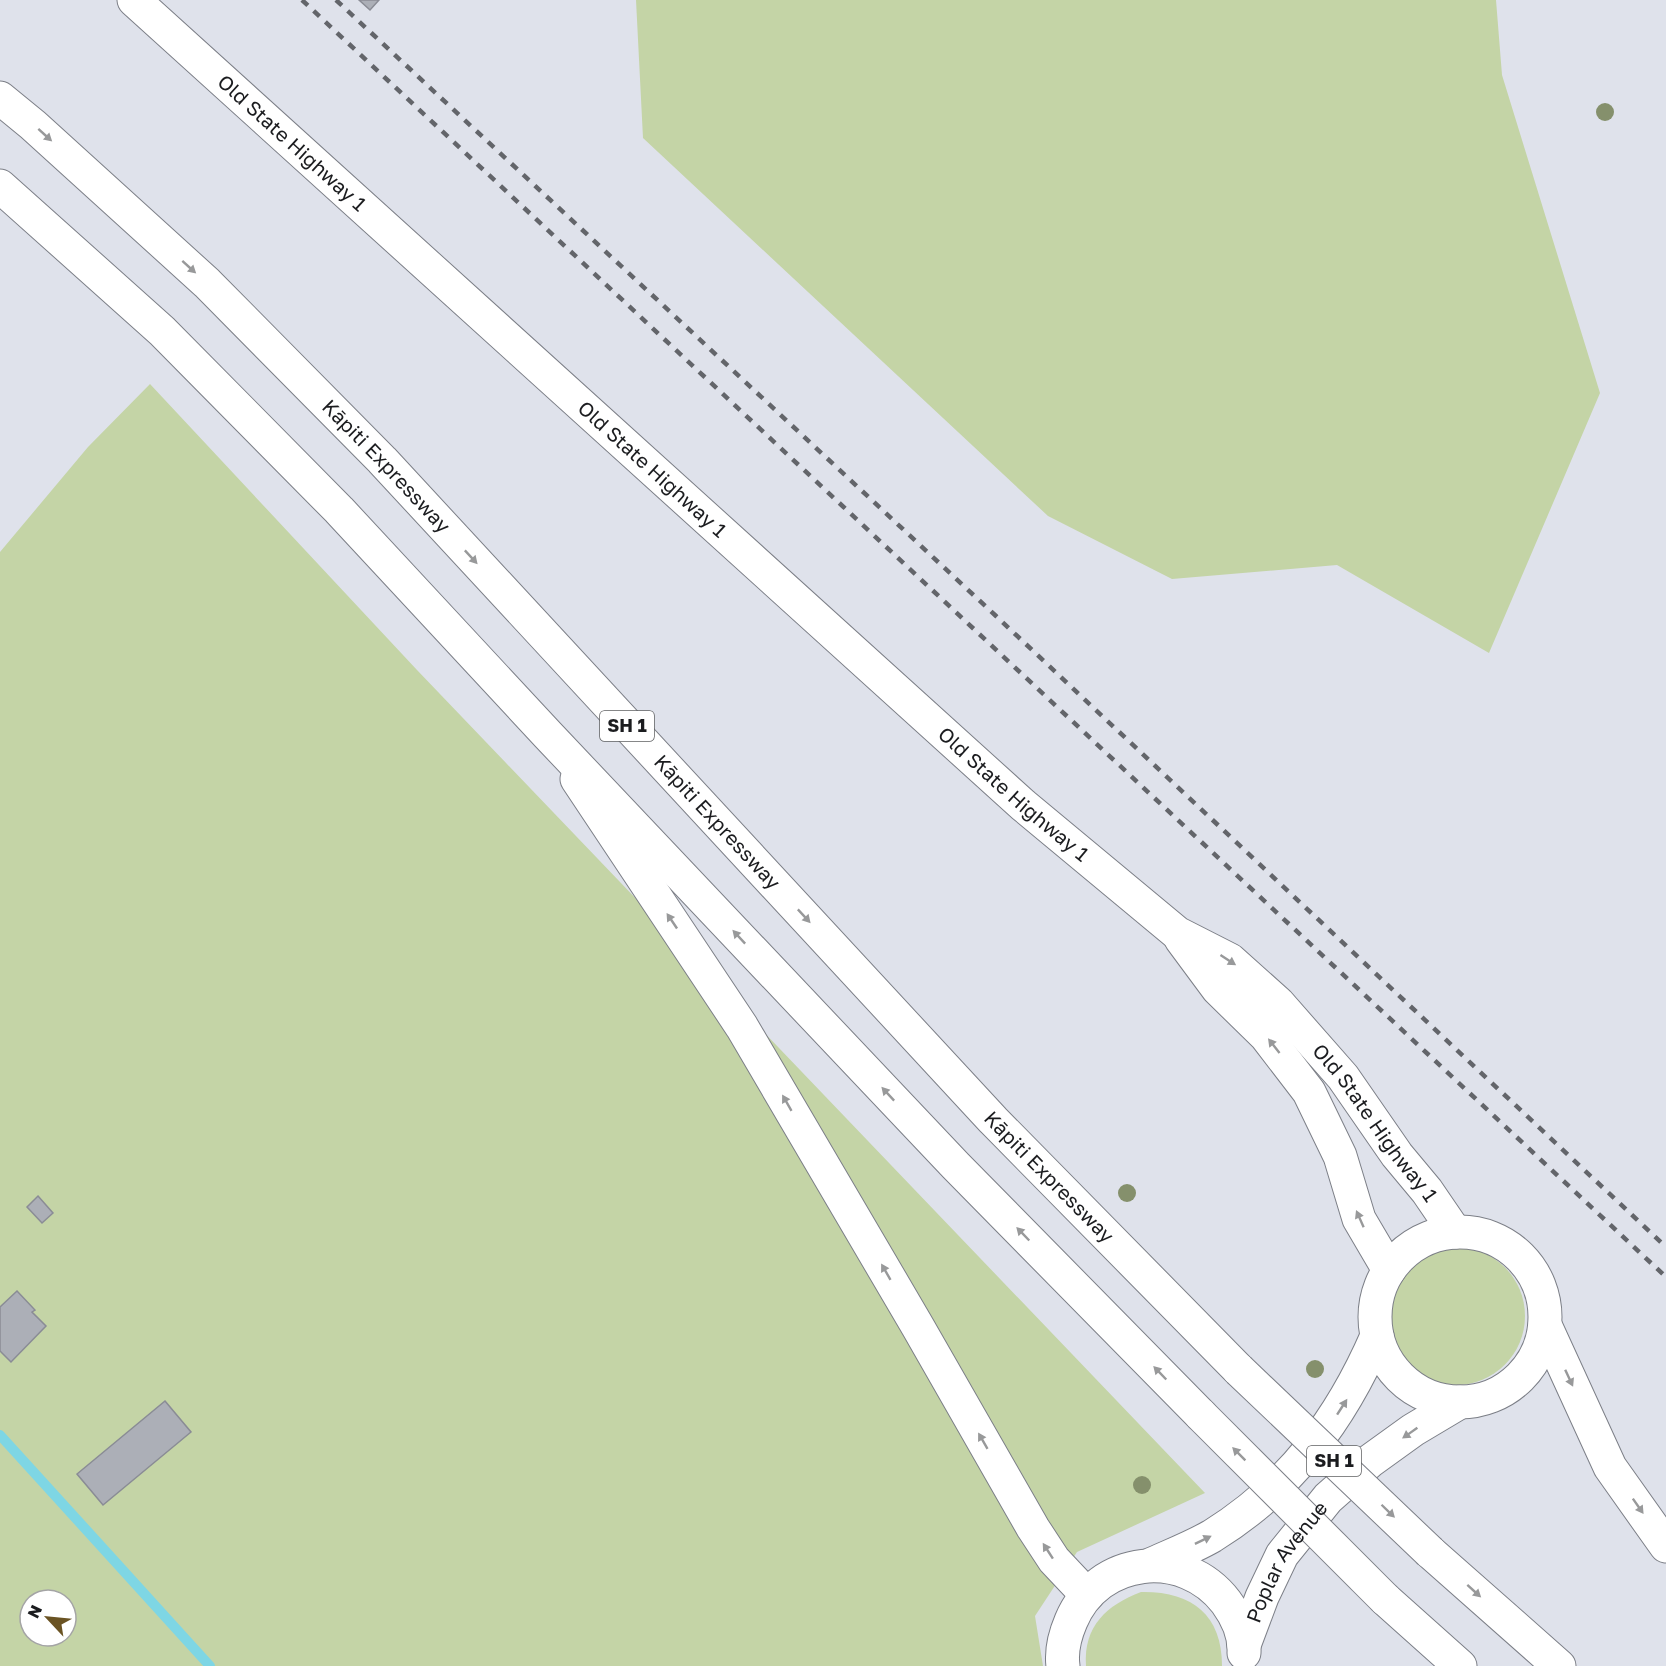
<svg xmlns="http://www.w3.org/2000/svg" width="1666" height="1666" viewBox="0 0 1666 1666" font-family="'Golos Text',sans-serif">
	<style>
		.green { fill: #c4d4a6; fill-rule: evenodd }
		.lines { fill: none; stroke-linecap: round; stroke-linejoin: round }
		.stream { stroke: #7ed6e4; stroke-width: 10 }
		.building { fill: #acafb7; stroke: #8a8c95; stroke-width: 1.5 }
		.minor-casing { stroke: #7c7f87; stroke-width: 35 }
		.major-casing { stroke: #7c7f87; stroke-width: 35 }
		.highway-casing { stroke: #7c7f87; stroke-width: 35 }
		.minor { stroke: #fff; stroke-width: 33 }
		.major { stroke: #fff; stroke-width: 33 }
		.highway { stroke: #fff; stroke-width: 33 }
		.rail { stroke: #63656a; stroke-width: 4.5; stroke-dasharray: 8 8; stroke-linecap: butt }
		.highway-bridge-casing { stroke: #7c7f87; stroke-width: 35; stroke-linecap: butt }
		.highway-bridge { stroke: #fff; stroke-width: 33 }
		.tree { fill: #85906c }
		.oneway { fill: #98999a }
		.labels { text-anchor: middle; stroke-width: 4.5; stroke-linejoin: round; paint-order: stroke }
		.shield { fill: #fff; stroke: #5f6062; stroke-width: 1.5 }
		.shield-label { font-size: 18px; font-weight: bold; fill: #1b1c1f }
		.street-label { font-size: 20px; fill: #1b1c1f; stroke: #fff }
	</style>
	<rect width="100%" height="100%" fill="#dfe2eb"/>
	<g class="green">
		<path d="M 636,0 L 1496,0 L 1502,75 L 1600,393 L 1489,653 L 1337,565 L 1172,579 L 1048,516 L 643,138 Z"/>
		<path d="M 150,384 L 417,670 L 1205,1493 L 1077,1552 L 1035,1616 L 1043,1666 L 0,1666 L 0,552 L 88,447 ZM 30,1600 L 66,1600 L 66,1636 L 30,1636 Z"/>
		<circle cx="1456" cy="1316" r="69"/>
		<path d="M 1141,1592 C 1191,1591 1222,1614 1222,1666 L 1086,1666 C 1083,1626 1107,1605 1141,1592 Z"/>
	</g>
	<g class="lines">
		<path class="stream" d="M 0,1435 L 210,1666"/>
	</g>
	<g class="building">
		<path d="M 359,0 L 379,0 L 370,10 Z"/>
		<path d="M 38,1196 L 53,1213 L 42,1223 L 27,1207 Z"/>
		<path d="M 17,1291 L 35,1310 L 32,1312 L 46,1326 L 11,1362 L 0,1351 L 0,1307 Z"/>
		<path d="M 165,1401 L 191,1432 L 103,1505 L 77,1474 Z"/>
	</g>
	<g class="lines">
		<g class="minor-casing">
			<path id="minor" d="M 577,779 L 742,1027 L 918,1327 L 1033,1528 L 1054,1560 L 1087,1595"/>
		</g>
		<g class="major-casing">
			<g id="major">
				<path id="s1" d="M 134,0 L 1023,805 L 1177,933 L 1230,960 L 1278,1003 L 1343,1077 L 1397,1155 L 1427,1191 L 1455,1232"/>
				<path d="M 1181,939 L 1218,989 L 1266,1036 L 1309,1092 L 1340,1156 L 1359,1219 L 1389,1270"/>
				<circle cx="1460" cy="1317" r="85"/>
				<path d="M 1150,1565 C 1170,1556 1193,1547 1212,1536 C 1291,1487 1341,1419 1377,1336"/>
				<path id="s2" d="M 1244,1645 L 1262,1597 L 1282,1555 L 1328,1498 L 1370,1461 L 1413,1430 L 1460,1402"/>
				<path d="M 1063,1666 C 1061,1651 1065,1635 1071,1621 C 1098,1556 1184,1547 1226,1602 C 1237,1617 1245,1633 1244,1653"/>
			</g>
		</g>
		<g class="highway-casing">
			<g id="highway">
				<path id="s3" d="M 0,98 L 33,125 L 207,283 L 382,460 L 993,1120 L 1239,1370"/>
				<path d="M 0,186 L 162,331 L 339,510 L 548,735 L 956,1166 L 1201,1415"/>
				<path d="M 1545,1325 L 1610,1467 L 1666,1546"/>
				<path d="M 1430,1552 L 1559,1666"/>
				<path d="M 1385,1599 L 1460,1666"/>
			</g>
		</g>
		<use href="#minor" class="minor"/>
		<use href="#major" class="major"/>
		<use href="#highway" class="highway"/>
		<g class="rail">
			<path d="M 302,0 L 1666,1277"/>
			<path d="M 336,0 L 996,616 L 1666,1247"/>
		</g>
		<g class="highway-bridge-casing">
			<g id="highway-bridge">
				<path d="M 1239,1370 L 1430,1552"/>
				<path d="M 1201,1415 L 1385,1599"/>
			</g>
		</g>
		<use href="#highway-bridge" class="highway-bridge"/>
	</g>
	<g class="tree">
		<circle cx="1605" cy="112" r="9"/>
		<circle cx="1127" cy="1193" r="9"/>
		<circle cx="1315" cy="1369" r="9"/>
		<circle cx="1142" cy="1485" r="9"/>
	</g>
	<defs><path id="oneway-solid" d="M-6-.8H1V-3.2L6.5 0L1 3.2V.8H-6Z" transform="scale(1.5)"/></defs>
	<g class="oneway">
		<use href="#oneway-solid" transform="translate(45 135) rotate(42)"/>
		<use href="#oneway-solid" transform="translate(189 267) rotate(42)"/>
		<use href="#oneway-solid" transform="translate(471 557) rotate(47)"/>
		<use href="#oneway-solid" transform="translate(804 916) rotate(47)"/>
		<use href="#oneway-solid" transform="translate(672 921) rotate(-124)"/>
		<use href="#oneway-solid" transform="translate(739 937) rotate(-133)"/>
		<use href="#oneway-solid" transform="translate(1228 960) rotate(33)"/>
		<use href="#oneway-solid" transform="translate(1274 1046) rotate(-128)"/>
		<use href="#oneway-solid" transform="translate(888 1094) rotate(-133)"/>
		<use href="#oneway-solid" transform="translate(787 1103) rotate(-120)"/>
		<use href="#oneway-solid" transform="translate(1360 1219) rotate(-114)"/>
		<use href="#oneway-solid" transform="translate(1023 1234) rotate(-134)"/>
		<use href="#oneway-solid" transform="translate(886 1272) rotate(-120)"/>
		<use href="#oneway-solid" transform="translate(1160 1373) rotate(-134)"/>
		<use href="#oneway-solid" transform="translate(1569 1378) rotate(65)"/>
		<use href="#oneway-solid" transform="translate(1342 1407) rotate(-57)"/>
		<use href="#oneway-solid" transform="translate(1410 1433) rotate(145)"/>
		<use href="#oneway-solid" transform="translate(983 1441) rotate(-120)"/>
		<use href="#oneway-solid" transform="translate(1239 1454) rotate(-135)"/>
		<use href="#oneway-solid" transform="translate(1638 1506) rotate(55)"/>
		<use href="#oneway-solid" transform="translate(1388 1511) rotate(44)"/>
		<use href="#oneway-solid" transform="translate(1203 1540) rotate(-26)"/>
		<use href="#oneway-solid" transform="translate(1048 1551) rotate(-123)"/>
		<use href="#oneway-solid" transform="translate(1474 1591) rotate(42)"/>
	</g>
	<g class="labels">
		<g class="shield">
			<rect x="600" y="711" width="54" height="30" rx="4.5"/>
			<rect x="1307" y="1446" width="54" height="30" rx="4.5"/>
		</g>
		<g class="shield-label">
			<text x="627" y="732">SH 1</text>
			<text x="1334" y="1467">SH 1</text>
		</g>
		<g class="street-label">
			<text dy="7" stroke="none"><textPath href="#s1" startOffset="213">Old State Highway 1</textPath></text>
			<text dy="7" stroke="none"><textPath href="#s3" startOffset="534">Kāpiti Expressway</textPath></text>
			<text dy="7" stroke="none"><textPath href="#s1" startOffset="699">Old State Highway 1</textPath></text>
			<text dy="7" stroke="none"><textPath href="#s1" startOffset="1185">Old State Highway 1</textPath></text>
			<text dy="7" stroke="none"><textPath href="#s3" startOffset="1020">Kāpiti Expressway</textPath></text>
			<text dy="7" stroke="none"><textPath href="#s1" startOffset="1678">Old State Highway 1</textPath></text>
			<text dy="7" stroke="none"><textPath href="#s3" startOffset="1506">Kāpiti Expressway</textPath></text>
			<text dy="7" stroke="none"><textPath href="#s2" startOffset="94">Poplar Avenue</textPath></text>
		</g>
	</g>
	<g transform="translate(48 1618) rotate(296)"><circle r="28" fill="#ffffff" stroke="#a4a4a5" stroke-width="1.5"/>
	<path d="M0-4.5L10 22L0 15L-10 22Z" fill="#6a5323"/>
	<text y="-9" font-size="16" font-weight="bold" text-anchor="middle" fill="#1b1c1f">N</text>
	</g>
</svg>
